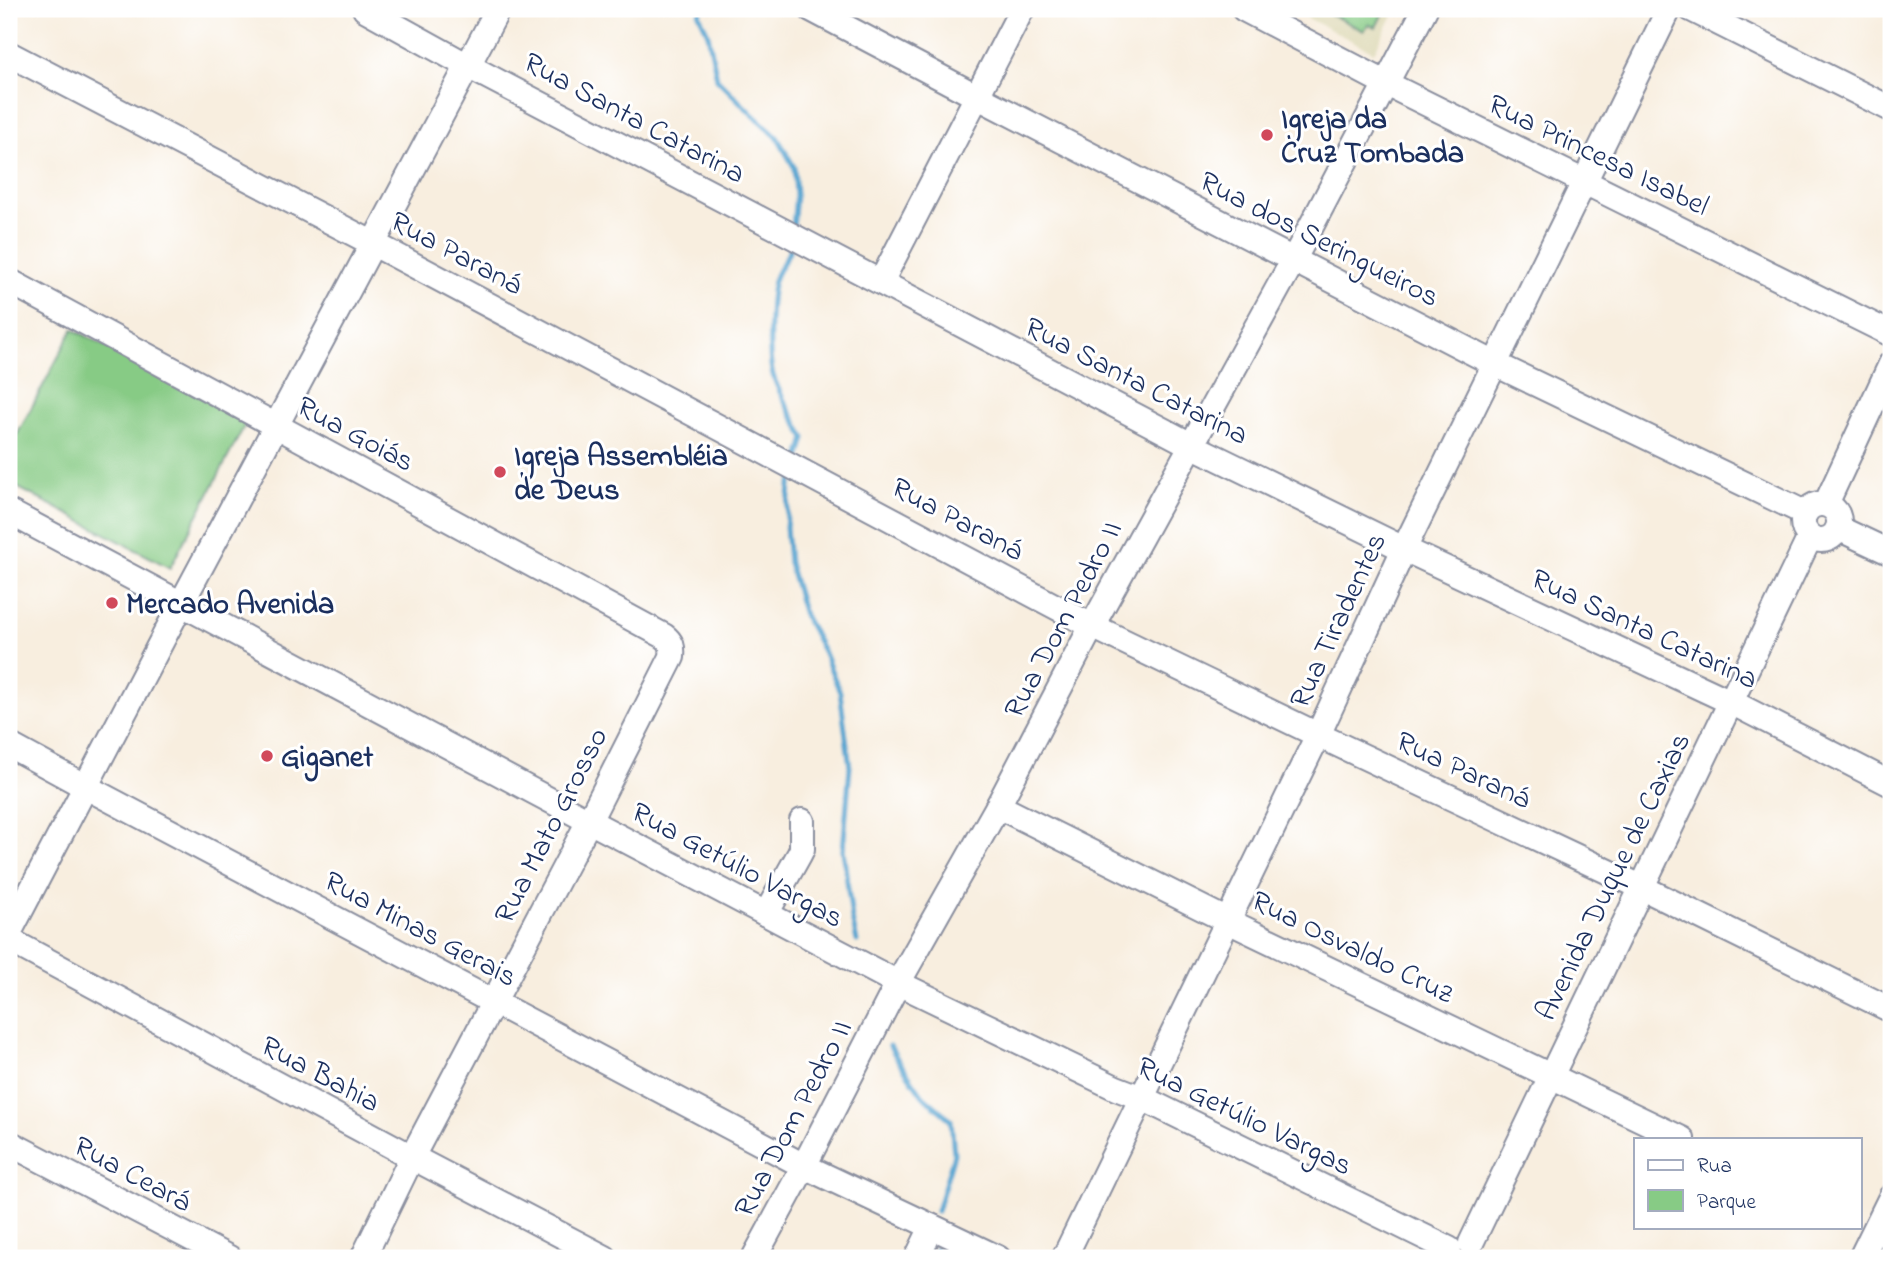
<svg xmlns="http://www.w3.org/2000/svg" width="1900" height="1267" viewBox="0 0 1900 1267" font-family="'Indie Flower',sans-serif">
	<style>
		.built { fill: #e0dcbb }
		.green { fill: #87cb85; stroke: #517d72; stroke-width: 2 }
		.lines { fill: none; stroke-linecap: round; stroke-linejoin: round }
		.stream { stroke: #57a4d0; stroke-width: 5 }
		.minor-casing { stroke: #8a8e9e; stroke-width: 28 }
		.minor { stroke: #fff; stroke-width: 24 }
		.poi-dot { fill: #d1495b; stroke: #fff; stroke-width: 2.5 }
		.labels { text-anchor: middle; stroke-width: 6; stroke-linejoin: round; paint-order: stroke }
		.street-label { font-size: 30px; fill: #1b2f5e; stroke: #fff }
		.poi-label { font-size: 30px; font-weight: bold; fill: #1b2f5e; stroke: #fff; text-anchor: start }
	</style>
	<rect width="100%" height="100%" fill="#fff"/>
	<filter id="ink" filterUnits="userSpaceOnUse"><feTurbulence type="fractalNoise" baseFrequency=".0143" numOctaves="2"/><feDisplacementMap in="SourceGraphic" scale="14" xChannelSelector="R" yChannelSelector="G"/><feConvolveMatrix kernelMatrix="1 2 1 2 8 2 1 2 1" color-interpolation-filters="sRGB"/></filter>
	<filter id="wash" filterUnits="userSpaceOnUse"><feTurbulence type="fractalNoise" baseFrequency=".00686" numOctaves="4" result="noise"/><feDisplacementMap in="SourceGraphic" scale="28" xChannelSelector="R" yChannelSelector="G"/><feGaussianBlur stdDeviation="1.57" result="paint"/><feColorMatrix in="noise" values="0 0 0 0 0 0 0 0 0 0 0 0 0 0 0 0 0 1.4 0 .05"/><feComposite in="paint" operator="in"/></filter>
	<g filter="url(#wash)">
		<rect width="100%" height="100%" fill="#f8eedf"/>
		<path class="built" d="M 1290,9 L 1396,9 L 1374,52 Z"/>
		<g class="green">
			<path d="M 1320,9 L 1385,9 L 1376,27 L 1368,24 L 1364,31 Z"/>
			<path d="M 73,329 L 247,421 L 170,568 L 9,483 L 9,450 Z"/>
		</g>
		<g class="lines">
			<g class="stream">
				<path d="M 701,9 L 699,14 L 708,34 L 717,79 L 751,113 L 777,137 L 794,167 L 796,195 L 793,227"/>
				<path d="M 791,244 C 789,258 779,266 775,278 C 769,293 768,360 773,375 C 780,397 794,418 805,438 L 798,462"/>
				<path d="M 794,475 L 790,486 L 786,527 L 789,563 L 804,615 L 824,653 L 840,692 L 850,767 L 843,850 L 852,919 L 857,941"/>
				<path d="M 890,1046 L 898,1060 L 923,1096 L 951,1120 L 954,1154 L 937,1211"/>
				<path d="M 933,1258 L 936,1249"/>
			</g>
		</g>
	</g>
	<g filter="url(#ink)">
		<g class="lines">
			<g class="minor-casing">
				<g id="minor">
					<path d="M 365,9 L 468,66 L 1193,446 L 1404,549 L 1731,702 L 1891,784"/>
					<path d="M 811,9 L 976,96 L 1495,364 L 1805,513"/>
					<path d="M 1244,9 L 1387,84 L 1891,334"/>
					<path d="M 1691,9 L 1891,109"/>
					<path d="M 9,54 L 393,254 L 1092,626 L 1318,735 L 1641,887 L 1891,1010"/>
					<path d="M 9,281 L 664,636 C 672,642 673,647 672,657 L 589,821 L 412,1157 L 363,1258"/>
					<path d="M 881,282 L 1022,9"/>
					<circle cx="1821" cy="522" r="18"/>
					<path d="M 1826,504 L 1891,364"/>
					<path d="M 9,512 L 589,821 L 898,983 L 1116,1088 L 1142,1098 L 1449,1249"/>
					<path d="M 1838,528 L 1891,553"/>
					<path d="M 9,745 L 86,787 L 804,1166 L 998,1258"/>
					<path d="M 998,806 L 1228,921 L 1682,1139"/>
					<path d="M 766,914 L 799,855 L 802,849 L 802,821"/>
					<path d="M 9,933 L 181,604 L 498,9"/>
					<path d="M 9,940 L 412,1157 L 605,1258"/>
					<path d="M 9,1143 L 229,1258"/>
					<path d="M 1471,1243 L 1810,537"/>
					<path d="M 754,1258 L 804,1166 L 898,983 L 998,806 L 1092,626 L 1294,259 L 1425,9"/>
					<path d="M 917,1258 L 932,1227"/>
					<path d="M 1064,1258 L 1318,735 L 1404,549 L 1669,9"/>
					<path d="M 1861,1258 L 1891,1197"/>
				</g>
			</g>
			<use href="#minor" class="minor"/>
		</g>
	</g>
	<g class="poi-dot">
		<circle cx="1267" cy="135" r="7"/>
		<circle cx="500" cy="472" r="7"/>
		<circle cx="112" cy="603" r="7"/>
		<circle cx="267" cy="756" r="7"/>
	</g>
	<g class="labels">
		<g class="street-label">
			<text transform="translate(635 117) rotate(28)" y="10">Rua Santa Catarina</text>
			<text transform="translate(1599 154) rotate(26)" y="10">Rua Princesa Isabel</text>
			<text transform="translate(1320 238) rotate(27)" y="10">Rua dos Seringueiros</text>
			<text transform="translate(457 252) rotate(28)" y="10">Rua Paraná</text>
			<text transform="translate(1137 380) rotate(27)" y="10">Rua Santa Catarina</text>
			<text transform="translate(356 433) rotate(28)" y="10">Rua Goiás</text>
			<text transform="translate(958 518) rotate(28)" y="10">Rua Paraná</text>
			<text transform="translate(1062 619) rotate(-62)" y="10">Rua Dom Pedro II</text>
			<text transform="translate(1337 620) rotate(-65)" y="10">Rua Tiradentes</text>
			<text transform="translate(1645 628) rotate(25)" y="10">Rua Santa Catarina</text>
			<text transform="translate(1464 769) rotate(25)" y="10">Rua Paraná</text>
			<text transform="translate(550 825) rotate(-63)" y="10">Rua Mato Grosso</text>
			<text transform="translate(738 864) rotate(28)" y="10">Rua Getúlio Vargas</text>
			<text transform="translate(1612 876) rotate(-64)" y="10">Avenida Duque de Caxias</text>
			<text transform="translate(421 928) rotate(28)" y="10">Rua Minas Gerais</text>
			<text transform="translate(1353 946) rotate(26)" y="10">Rua Osvaldo Cruz</text>
			<text transform="translate(321 1073) rotate(28)" y="10">Rua Bahia</text>
			<text transform="translate(1245 1115) rotate(26)" y="10">Rua Getúlio Vargas</text>
			<text transform="translate(792 1118) rotate(-62)" y="10">Rua Dom Pedro II</text>
			<text transform="translate(133 1173) rotate(28)" y="10">Rua Ceará</text>
		</g>
		<g class="poi-label">
			<text x="1281" y="128">Igreja da<tspan x="1281" dy="34">Cruz Tombada</tspan></text>
			<text x="514" y="465">Igreja Assembléia<tspan x="514" dy="34">de Deus</tspan></text>
			<text x="126" y="613">Mercado Avenida</text>
			<text x="281" y="766">Giganet</text>
		</g>
	</g>
	<rect width="1900" height="1267" fill="none" stroke="#fff" stroke-width="35"/>
	<rect x="1634" y="1138" width="228" height="91" fill="#ffffff" stroke="#a4acbf" stroke-width="2"/>
	<rect x="1648" y="1160" width="35" height="10" fill="#ffffff" stroke="#a4acbf" stroke-width="2"/>
	<text x="1697" y="1172" font-size="21" fill="#1b2f5e">Rua</text>
	<rect x="1648" y="1190" width="35" height="21" fill="#87cb85" stroke="#a4acbf" stroke-width="2"/>
	<text x="1697" y="1208" font-size="21" fill="#1b2f5e">Parque</text>
</svg>
